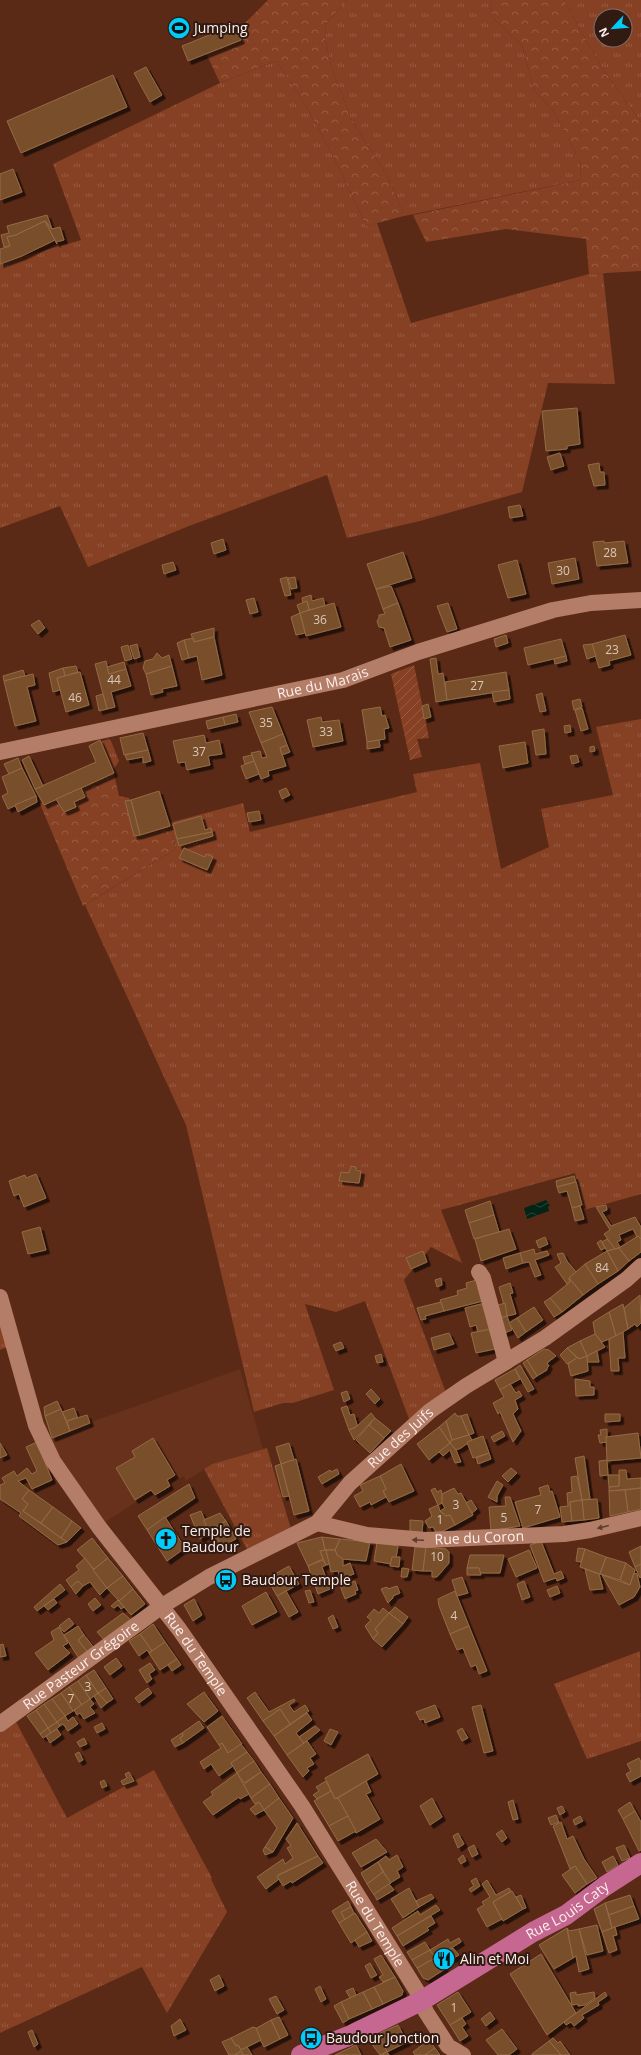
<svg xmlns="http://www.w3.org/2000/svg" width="641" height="2055" viewBox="0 0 641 2055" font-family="'Open Sans',sans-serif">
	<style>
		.built { fill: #67311b }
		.grass { fill: url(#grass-tufts); fill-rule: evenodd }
		.forest { fill: url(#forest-crowns) }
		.garden { fill: url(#garden-furrows) }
		.water { fill: url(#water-waves) }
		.building { fill: #784f2a; stroke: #956a45; filter: url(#shadow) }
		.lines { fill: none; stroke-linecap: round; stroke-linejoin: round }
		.minor { stroke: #b47d68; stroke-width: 16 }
		.major { stroke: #c56790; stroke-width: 20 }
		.oneway { fill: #5e3d30 }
		.labels { text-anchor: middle; stroke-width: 4; stroke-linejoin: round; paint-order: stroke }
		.number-label { font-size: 12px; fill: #dbc7bb }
		.poi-label { font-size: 14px; fill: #fcefeb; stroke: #301a12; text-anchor: start }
		.street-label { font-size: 14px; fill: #fcefeb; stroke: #301a12 }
	</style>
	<defs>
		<pattern id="grass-tufts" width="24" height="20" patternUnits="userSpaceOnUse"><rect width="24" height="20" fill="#864023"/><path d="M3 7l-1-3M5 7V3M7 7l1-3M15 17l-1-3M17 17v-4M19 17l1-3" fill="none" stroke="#985c43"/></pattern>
		<pattern id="forest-crowns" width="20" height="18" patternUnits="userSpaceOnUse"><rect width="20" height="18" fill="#864023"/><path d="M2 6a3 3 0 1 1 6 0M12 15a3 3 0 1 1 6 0" fill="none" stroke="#985c43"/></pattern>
		<pattern id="garden-furrows" width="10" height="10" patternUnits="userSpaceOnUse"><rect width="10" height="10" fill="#864023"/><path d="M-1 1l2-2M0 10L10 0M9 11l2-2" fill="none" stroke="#985c43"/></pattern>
		<pattern id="water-waves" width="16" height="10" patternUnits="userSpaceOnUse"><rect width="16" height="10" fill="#032417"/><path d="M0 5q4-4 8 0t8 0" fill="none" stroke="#294439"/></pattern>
		<filter id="shadow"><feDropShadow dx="3.5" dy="3.5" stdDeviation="0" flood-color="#0009"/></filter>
	</defs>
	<rect width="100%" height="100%" fill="#5a2a17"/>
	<path class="built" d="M 240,1369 L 263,1449 L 212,1464 L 186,1481 L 184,1476 L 176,1481 L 174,1477 L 104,1523 L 72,1479 L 49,1437 Z"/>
	<g class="grass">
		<path d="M 347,0 L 490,0 L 493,18 L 522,45 L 534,90 L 555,113 L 580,162 L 581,180 L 404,216 L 389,179 L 351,119 L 331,66 L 325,36 L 326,24 Z"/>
		<path d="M 564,0 L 641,0 L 641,122 L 602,68 ZM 601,16 L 625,16 L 625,40 L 601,40 Z"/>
		<path d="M 276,61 C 313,111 340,169 366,226 L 377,223 L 411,323 L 589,274 L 603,273 L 615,384 L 548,383 L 522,492 L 420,521 L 347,538 L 327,475 L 189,526 L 88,567 L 60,506 L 0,528 L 0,263 L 81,240 L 53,164 L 220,83 Z"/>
		<path d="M 641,719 L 641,1194 L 584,1210 L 575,1173 L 441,1210 L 462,1263 L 431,1247 L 404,1280 L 448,1398 L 412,1427 L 365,1301 L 336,1312 L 305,1304 L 334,1390 L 293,1403 L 283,1403 L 254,1412 L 186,1125 L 85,905 L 176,849 L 169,823 L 172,822 L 243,803 L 250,832 L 417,792 L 413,774 L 480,763 L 501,869 L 549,847 L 541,809 L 613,795 L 596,727 Z"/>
		<path d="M 109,739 L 111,741 L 119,761 L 113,770 L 100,742 Z"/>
		<path d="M 0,1324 L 7,1347 L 0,1350 Z"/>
		<path d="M 267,1448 L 291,1529 L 248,1551 L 204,1469 L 212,1464 Z"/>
		<path d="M 640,1651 L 641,1741 L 587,1759 L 554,1684 Z"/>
		<path d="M 13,1716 L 67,1818 L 154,1770 L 212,1878 L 211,1879 L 227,1912 L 167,2013 L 142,1967 L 0,2033 L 0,1724 Z"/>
	</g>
	<g class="forest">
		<path d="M 268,0 L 347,0 L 326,24 L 325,36 L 331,66 L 351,119 L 389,179 L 404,216 L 366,226 C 340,169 313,111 276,61 L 220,83 L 206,53 L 241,39 L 238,30 Z"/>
		<path d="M 490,0 L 564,0 L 602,68 L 641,122 L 641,271 L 589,274 L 586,239 L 506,229 L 426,242 L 413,215 L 581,180 L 580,162 L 555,113 L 534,90 L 522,45 L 493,18 Z"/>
		<path d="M 113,770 L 119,796 L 129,798 L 140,832 L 169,823 L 176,849 L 83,906 L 40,804 Z"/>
	</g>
	<path class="garden" d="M 414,665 L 429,738 L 417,739 L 422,757 L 410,760 L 391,674 Z"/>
	<path class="water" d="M 546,1200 L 550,1205 L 548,1207 L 549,1211 L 527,1219 L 524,1208 Z"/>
	<g class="building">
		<path d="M 234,25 L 241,40 L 188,61 L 182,46 Z"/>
		<path d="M 146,67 L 162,95 L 150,102 L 134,73 Z"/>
		<path d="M 113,75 L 127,107 L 21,153 L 7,121 Z"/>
		<path d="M 13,169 L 22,192 L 0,200 L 0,174 Z"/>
		<path d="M 47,215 L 52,229 L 45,221 L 16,235 L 7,237 L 10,246 L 4,247 L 1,235 L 9,233 L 7,226 Z"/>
		<path d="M 45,221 L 55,240 L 22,256 L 0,264 L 0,249 L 10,246 L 7,237 L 16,235 Z"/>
		<path d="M 45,221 L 52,229 L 60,227 L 64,240 L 56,242 L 57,244 Z"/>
		<path d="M 577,408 L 580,444 L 567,446 L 567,449 L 546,451 L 542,411 Z"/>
		<path d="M 560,453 L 564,466 L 551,470 L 547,457 Z"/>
		<path d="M 599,463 L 600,472 L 604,472 L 605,485 L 594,486 L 588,465 Z"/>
		<path d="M 520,505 L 523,516 L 510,518 L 508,507 Z"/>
		<path d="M 223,539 L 226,550 L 214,554 L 211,543 Z"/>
		<path d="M 604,541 L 604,543 L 624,541 L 628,563 L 597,566 L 593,542 Z"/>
		<path d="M 403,552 L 412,578 L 376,589 L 367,564 Z"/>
		<path d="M 575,558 L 579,579 L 552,584 L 548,563 Z"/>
		<path d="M 517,560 L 526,594 L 508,598 L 498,565 Z"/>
		<path d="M 173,562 L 176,570 L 164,574 L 162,565 Z"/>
		<path d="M 287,577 L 291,595 L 285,596 L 280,579 Z"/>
		<path d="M 295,577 L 297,588 L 291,589 L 288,578 Z"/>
		<path d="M 391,586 L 398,603 L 383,609 L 376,589 Z"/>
		<path d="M 311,595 L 312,601 L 323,598 L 325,606 L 309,610 L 307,601 L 303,603 L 302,598 Z"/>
		<path d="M 254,598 L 258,612 L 250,614 L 246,600 Z"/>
		<path d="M 307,601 L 309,610 L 300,613 L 297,605 Z"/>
		<path d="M 334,603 L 341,627 L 306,636 L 300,613 Z"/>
		<path d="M 398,603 L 411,640 L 390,647 L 384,628 L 379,627 L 377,621 L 379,618 L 379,615 L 385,614 L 383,609 Z"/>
		<path d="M 448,603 L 457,629 L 447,632 L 437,606 Z"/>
		<path d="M 300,613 L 305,633 L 296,635 L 291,617 Z"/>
		<path d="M 39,620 L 45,628 L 38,634 L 31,625 Z"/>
		<path d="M 214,628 L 214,637 L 194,642 L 191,634 Z"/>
		<path d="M 506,635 L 508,643 L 496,647 L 494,639 Z"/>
		<path d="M 625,635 L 631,655 L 609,661 L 610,665 L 599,668 L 592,644 Z"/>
		<path d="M 214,637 L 222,675 L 202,680 L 197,656 L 189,658 L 184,640 L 193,638 L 194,642 Z"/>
		<path d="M 561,639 L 566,656 L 528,665 L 524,648 Z"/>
		<path d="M 184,640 L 189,658 L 182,660 L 177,643 Z"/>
		<path d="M 137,644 L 140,657 L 134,659 L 130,646 Z"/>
		<path d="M 592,644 L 596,656 L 587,659 L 583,645 Z"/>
		<path d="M 128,645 L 132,659 L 125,661 L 121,647 Z"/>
		<path d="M 157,653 L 162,658 L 169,655 L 172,666 L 146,674 L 143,668 L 145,661 L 153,659 Z"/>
		<path d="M 566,656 L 567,661 L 555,664 L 554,659 Z"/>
		<path d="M 436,658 L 438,674 L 443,673 L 447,700 L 436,702 L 430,659 Z"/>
		<path d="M 106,661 L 109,674 L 126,669 L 131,686 L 111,692 L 115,707 L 107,709 L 95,664 Z"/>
		<path d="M 124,662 L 126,669 L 109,674 L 107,667 Z"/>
		<path d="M 76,666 L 78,672 L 65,676 L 63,668 Z"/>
		<path d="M 172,666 L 177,686 L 162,689 L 163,692 L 151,695 L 146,674 Z"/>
		<path d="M 63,668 L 65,676 L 57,678 L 60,690 L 53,692 L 49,673 Z"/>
		<path d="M 23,670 L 25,676 L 4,681 L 3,676 Z"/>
		<path d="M 80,672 L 89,705 L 66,712 L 57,678 Z"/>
		<path d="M 506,672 L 509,690 L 447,700 L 445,682 Z"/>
		<path d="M 33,674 L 35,685 L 27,687 L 36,721 L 15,726 L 4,681 Z"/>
		<path d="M 509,690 L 510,699 L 494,702 L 492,692 Z"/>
		<path d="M 542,693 L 546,711 L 540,712 L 536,695 Z"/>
		<path d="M 103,694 L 107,709 L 99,711 L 96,696 Z"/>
		<path d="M 580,699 L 582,707 L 574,710 L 572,701 Z"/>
		<path d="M 428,704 L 431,717 L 424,719 L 422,706 Z"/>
		<path d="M 272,707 L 283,734 L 261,743 L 249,712 Z"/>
		<path d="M 380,707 L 382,716 L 385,715 L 389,728 L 384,729 L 385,739 L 367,742 L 362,710 Z"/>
		<path d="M 582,708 L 588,729 L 581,731 L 575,710 Z"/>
		<path d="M 236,714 L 238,722 L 225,725 L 223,717 Z"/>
		<path d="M 223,717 L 225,725 L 208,729 L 206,721 Z"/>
		<path d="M 321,717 L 322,722 L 339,720 L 343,741 L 313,747 L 307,720 Z"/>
		<path d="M 570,725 L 571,732 L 565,733 L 564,726 Z"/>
		<path d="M 544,729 L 546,754 L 536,755 L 532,731 Z"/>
		<path d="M 143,733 L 148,750 L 124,755 L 120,738 Z"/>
		<path d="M 283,734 L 287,745 L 280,748 L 286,766 L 268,771 L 269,776 L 261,779 L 251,753 L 260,751 L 262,758 L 267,757 L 261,743 Z"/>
		<path d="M 204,735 L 206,743 L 219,740 L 222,754 L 208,756 L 210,765 L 187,770 L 185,762 L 178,763 L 173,741 Z"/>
		<path d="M 100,740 L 114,773 L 44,805 L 35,789 L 96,762 L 89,746 Z"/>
		<path d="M 379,740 L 380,747 L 367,749 L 367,742 Z"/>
		<path d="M 525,742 L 528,763 L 503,768 L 499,746 Z"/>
		<path d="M 287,745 L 290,752 L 282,755 L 280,748 Z"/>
		<path d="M 594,746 L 595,751 L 590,752 L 590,747 Z"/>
		<path d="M 148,750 L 151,761 L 143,763 L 143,757 L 127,760 L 125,755 Z"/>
		<path d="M 252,755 L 254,761 L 245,764 L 243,757 Z"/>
		<path d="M 577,755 L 579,762 L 572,764 L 570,756 Z"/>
		<path d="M 29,756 L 43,786 L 35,789 L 22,760 Z"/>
		<path d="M 18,758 L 22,768 L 9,774 L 4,764 Z"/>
		<path d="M 254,761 L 259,774 L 246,779 L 241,766 Z"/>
		<path d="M 22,768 L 36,796 L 8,809 L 2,796 L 8,793 L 2,777 Z"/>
		<path d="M 81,788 L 85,797 L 74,802 L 76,807 L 64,812 L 56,799 Z"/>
		<path d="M 286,788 L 290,795 L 282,799 L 279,791 Z"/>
		<path d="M 159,791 L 170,826 L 140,835 L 131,800 Z"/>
		<path d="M 36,796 L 37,802 L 18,812 L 15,805 Z"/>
		<path d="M 131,800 L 140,835 L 134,836 L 125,801 Z"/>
		<path d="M 259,811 L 261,820 L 249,822 L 247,813 Z"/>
		<path d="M 201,816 L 205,830 L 211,828 L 212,832 L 177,839 L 173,824 Z"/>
		<path d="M 212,832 L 213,836 L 179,846 L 177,839 Z"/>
		<path d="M 184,848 L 205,857 L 206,854 L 213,857 L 207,870 L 179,858 Z"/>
		<path d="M 351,1166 L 356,1167 L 356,1170 L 361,1171 L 359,1183 L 339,1181 L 341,1172 L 349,1173 Z"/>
		<path d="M 36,1174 L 46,1198 L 24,1207 L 19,1194 L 14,1196 L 9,1181 L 25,1175 L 26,1178 Z"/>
		<path d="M 574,1176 L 576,1182 L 557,1187 L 556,1181 Z"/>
		<path d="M 576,1182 L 582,1205 L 572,1208 L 567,1191 L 559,1193 L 557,1187 Z"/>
		<path d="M 490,1201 L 494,1215 L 469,1223 L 465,1210 Z"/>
		<path d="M 606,1205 L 607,1210 L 602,1212 L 611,1226 L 635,1217 L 641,1227 L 641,1239 L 637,1237 L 633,1229 L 619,1235 L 621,1240 L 617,1242 L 620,1247 L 615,1249 L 604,1234 L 610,1230 L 596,1207 Z"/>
		<path d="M 580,1206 L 584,1219 L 575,1221 L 572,1208 Z"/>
		<path d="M 494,1215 L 499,1232 L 474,1239 L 469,1223 Z"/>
		<path d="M 40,1227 L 46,1250 L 28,1254 L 22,1232 Z"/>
		<path d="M 509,1229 L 516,1249 L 481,1261 L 475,1239 Z"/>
		<path d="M 638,1236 L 641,1239 L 641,1252 L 629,1261 L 619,1248 Z"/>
		<path d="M 545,1237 L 548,1244 L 539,1248 L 536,1241 Z"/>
		<path d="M 607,1239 L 613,1246 L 615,1249 L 607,1251 L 602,1242 Z"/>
		<path d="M 601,1240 L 605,1248 L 601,1250 L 597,1243 Z"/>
		<path d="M 619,1248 L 629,1261 L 618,1271 L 607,1251 Z"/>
		<path d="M 534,1249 L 535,1254 L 547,1251 L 549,1255 L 535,1260 L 541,1275 L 535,1277 L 529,1262 L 523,1263 L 520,1253 Z"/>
		<path d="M 423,1251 L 427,1262 L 411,1269 L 406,1258 Z"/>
		<path d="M 607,1251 L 618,1271 L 598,1284 L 585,1264 Z"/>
		<path d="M 520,1253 L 523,1263 L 506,1269 L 503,1258 Z"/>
		<path d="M 563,1253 L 567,1261 L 577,1273 L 569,1278 L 570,1282 L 567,1284 L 555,1267 L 561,1263 L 557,1254 Z"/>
		<path d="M 585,1264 L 598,1284 L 583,1295 L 569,1278 Z"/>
		<path d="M 441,1278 L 442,1285 L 437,1287 L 435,1280 Z"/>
		<path d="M 569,1278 L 583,1295 L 562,1312 L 550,1298 L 570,1282 Z"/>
		<path d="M 477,1280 L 483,1301 L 444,1311 L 440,1300 L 458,1295 L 457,1291 L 467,1288 L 466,1283 Z"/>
		<path d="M 510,1283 L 513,1293 L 510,1294 L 516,1314 L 507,1316 L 499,1287 Z"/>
		<path d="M 640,1295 L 641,1323 L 637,1327 L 635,1324 L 628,1329 L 624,1308 Z"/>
		<path d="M 550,1298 L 562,1312 L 554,1317 L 544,1302 Z"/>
		<path d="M 441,1302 L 444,1311 L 425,1316 L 426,1319 L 421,1320 L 417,1308 Z"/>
		<path d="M 485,1303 L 491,1329 L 478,1332 L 476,1325 L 470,1327 L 465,1308 Z"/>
		<path d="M 505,1303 L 507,1316 L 498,1319 L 495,1306 Z"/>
		<path d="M 623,1304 L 628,1329 L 616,1336 L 609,1312 Z"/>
		<path d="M 534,1307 L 543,1320 L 526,1332 L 517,1318 Z"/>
		<path d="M 609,1312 L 616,1336 L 602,1342 L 595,1334 L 593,1322 Z"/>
		<path d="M 507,1316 L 512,1330 L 502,1334 L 498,1319 Z"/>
		<path d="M 517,1318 L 526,1332 L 518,1338 L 509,1323 Z"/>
		<path d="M 491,1329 L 495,1349 L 476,1353 L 471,1333 Z"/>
		<path d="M 623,1332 L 625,1358 L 618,1358 L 619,1371 L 611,1371 L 609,1339 Z"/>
		<path d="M 449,1333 L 454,1344 L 434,1350 L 431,1338 Z"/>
		<path d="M 595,1334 L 605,1347 L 587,1356 L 580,1341 Z"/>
		<path d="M 580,1341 L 587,1356 L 579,1359 L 567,1348 Z"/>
		<path d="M 341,1342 L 344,1348 L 336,1351 L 333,1345 Z"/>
		<path d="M 567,1348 L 577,1358 L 567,1364 L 560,1355 Z"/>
		<path d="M 544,1349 L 549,1350 L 556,1356 L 547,1363 L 549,1366 L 547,1368 L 547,1370 L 537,1376 L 527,1360 Z"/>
		<path d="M 597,1351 L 599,1362 L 587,1362 L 587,1356 Z"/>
		<path d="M 381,1354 L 383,1362 L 377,1363 L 375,1356 Z"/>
		<path d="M 587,1356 L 588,1371 L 571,1376 L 568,1364 L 578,1357 L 579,1359 Z"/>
		<path d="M 527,1360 L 537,1376 L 533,1379 L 523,1363 Z"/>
		<path d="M 520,1365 L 534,1389 L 528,1392 L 515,1369 Z"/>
		<path d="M 515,1369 L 520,1379 L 500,1390 L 495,1380 Z"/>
		<path d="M 575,1379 L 590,1381 L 590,1387 L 594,1387 L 594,1395 L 576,1396 Z"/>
		<path d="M 510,1384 L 516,1393 L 519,1391 L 522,1396 L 515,1400 L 518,1409 L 513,1414 L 521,1431 L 513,1442 L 500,1412 L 498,1414 L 493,1403 L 504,1397 L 500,1390 Z"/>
		<path d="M 371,1389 L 380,1399 L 375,1404 L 366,1394 Z"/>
		<path d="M 347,1391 L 350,1399 L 344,1402 L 341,1393 Z"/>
		<path d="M 57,1401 L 61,1409 L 45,1416 L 44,1407 Z"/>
		<path d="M 347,1406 L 350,1415 L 354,1414 L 357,1425 L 356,1427 L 349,1430 L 341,1408 Z"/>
		<path d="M 74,1408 L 78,1419 L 75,1418 L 67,1421 L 62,1412 Z"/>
		<path d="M 61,1409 L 70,1431 L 52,1438 L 45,1416 Z"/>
		<path d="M 371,1413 L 375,1418 L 354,1440 L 349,1430 L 356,1427 Z"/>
		<path d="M 455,1413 L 457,1416 L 461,1416 L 469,1435 L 452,1440 L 446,1421 Z"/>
		<path d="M 467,1414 L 474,1433 L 469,1435 L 461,1416 Z"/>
		<path d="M 605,1414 L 620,1414 L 620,1421 L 605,1422 Z"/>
		<path d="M 87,1415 L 90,1423 L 70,1431 L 67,1421 Z"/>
		<path d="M 375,1418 L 391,1431 L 384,1438 L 369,1425 Z"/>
		<path d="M 446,1421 L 452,1440 L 450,1443 L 439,1427 Z"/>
		<path d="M 369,1425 L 384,1438 L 370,1453 L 356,1440 Z"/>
		<path d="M 439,1427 L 450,1443 L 429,1460 L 417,1444 Z"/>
		<path d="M 607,1429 L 607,1442 L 600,1443 L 598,1435 L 601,1435 L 600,1430 Z"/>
		<path d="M 502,1431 L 505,1436 L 494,1442 L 491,1437 Z"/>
		<path d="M 638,1433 L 641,1458 L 607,1461 L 606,1437 Z"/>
		<path d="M 469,1435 L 472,1440 L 461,1448 L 456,1450 L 450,1443 L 452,1440 Z"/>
		<path d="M 483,1436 L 489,1453 L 473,1458 L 467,1442 Z"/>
		<path d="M 153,1438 L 175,1475 L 167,1480 L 170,1486 L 155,1495 L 151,1490 L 135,1500 L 116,1468 L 135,1457 L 132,1451 Z"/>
		<path d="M 37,1442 L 52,1480 L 32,1489 L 26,1478 L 18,1481 L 29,1490 L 22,1499 L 28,1504 L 23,1511 L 67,1542 L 58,1545 L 19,1516 L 21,1513 L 0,1499 L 0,1485 L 5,1483 L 2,1478 L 14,1471 L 17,1476 L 27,1468 L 32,1474 L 37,1471 L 26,1447 Z"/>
		<path d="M 0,1443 L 7,1455 L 0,1458 Z"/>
		<path d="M 289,1443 L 294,1460 L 281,1464 L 276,1447 Z"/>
		<path d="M 450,1443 L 456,1450 L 461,1462 L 455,1463 L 450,1450 L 443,1456 L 439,1452 Z"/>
		<path d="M 489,1453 L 491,1459 L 478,1464 L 476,1458 Z"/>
		<path d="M 584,1456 L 590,1499 L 582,1500 L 575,1458 Z"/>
		<path d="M 296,1459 L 309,1511 L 294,1515 L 281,1464 Z"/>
		<path d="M 607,1460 L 608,1475 L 600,1476 L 599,1461 Z"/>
		<path d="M 281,1464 L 289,1496 L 283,1497 L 275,1466 Z"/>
		<path d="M 401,1464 L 414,1491 L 389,1502 L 383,1491 L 386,1489 L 380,1476 Z"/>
		<path d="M 511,1468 L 517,1473 L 508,1482 L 502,1476 Z"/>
		<path d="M 337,1469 L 339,1474 L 322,1484 L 318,1477 L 330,1470 L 331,1472 Z"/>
		<path d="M 619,1470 L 626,1470 L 627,1479 L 641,1478 L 641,1488 L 609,1491 L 609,1487 L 619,1486 Z"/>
		<path d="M 608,1475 L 619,1475 L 619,1486 L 609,1487 Z"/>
		<path d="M 380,1476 L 386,1489 L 383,1491 L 386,1497 L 371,1505 L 370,1502 L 360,1507 L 354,1496 L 363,1491 L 360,1485 Z"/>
		<path d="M 577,1476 L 582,1500 L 570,1502 L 572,1521 L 562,1522 L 560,1507 L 568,1506 L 567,1493 L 572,1492 L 571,1477 Z"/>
		<path d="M 497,1481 L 503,1485 L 497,1496 L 497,1502 L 488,1497 Z"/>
		<path d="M 189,1484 L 195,1498 L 147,1530 L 138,1516 Z"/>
		<path d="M 548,1485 L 550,1492 L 552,1491 L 560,1517 L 523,1528 L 515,1502 L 541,1495 L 539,1488 Z"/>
		<path d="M 435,1488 L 437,1492 L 441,1490 L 442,1494 L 442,1503 L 438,1505 L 431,1490 Z"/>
		<path d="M 454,1488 L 458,1494 L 461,1493 L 473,1515 L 455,1525 L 450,1515 L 446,1516 L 440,1511 L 445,1508 L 442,1503 L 442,1494 Z"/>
		<path d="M 641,1488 L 641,1509 L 628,1512 L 625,1490 Z"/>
		<path d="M 29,1490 L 53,1507 L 41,1523 L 23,1511 L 28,1504 L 22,1499 Z"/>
		<path d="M 625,1490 L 628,1512 L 610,1516 L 609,1491 Z"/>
		<path d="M 505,1497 L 510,1497 L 520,1526 L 491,1531 L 489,1507 L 506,1506 Z"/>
		<path d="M 597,1499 L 599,1518 L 584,1520 L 582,1500 Z"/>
		<path d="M 471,1500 L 477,1509 L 472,1513 L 466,1503 Z"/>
		<path d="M 582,1500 L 584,1520 L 572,1521 L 570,1502 Z"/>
		<path d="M 438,1505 L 440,1511 L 446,1516 L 450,1515 L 455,1525 L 437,1534 L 433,1527 L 429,1528 L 425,1521 L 432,1516 L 429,1509 Z"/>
		<path d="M 53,1507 L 72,1521 L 61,1538 L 41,1523 Z"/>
		<path d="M 201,1511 L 210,1533 L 200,1539 L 190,1515 Z"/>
		<path d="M 220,1513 L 226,1521 L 212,1529 L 215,1535 L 211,1538 L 204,1520 Z"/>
		<path d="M 165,1517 L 185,1548 L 167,1561 L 147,1530 Z"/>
		<path d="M 410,1520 L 423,1521 L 422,1533 L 410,1532 Z"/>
		<path d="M 72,1521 L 81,1528 L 67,1542 L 61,1538 Z"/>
		<path d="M 226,1521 L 236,1539 L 222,1546 L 212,1529 Z"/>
		<path d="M 215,1535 L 222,1546 L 215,1550 L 211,1538 Z"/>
		<path d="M 322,1537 L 340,1539 L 335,1550 L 325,1550 Z"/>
		<path d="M 322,1537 L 325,1550 L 320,1551 L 323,1559 L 308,1566 L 297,1543 Z"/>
		<path d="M 92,1538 L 108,1558 L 94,1569 L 77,1550 Z"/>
		<path d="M 340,1539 L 370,1542 L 366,1561 L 342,1559 L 337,1555 L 335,1550 Z"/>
		<path d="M 541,1541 L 554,1574 L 561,1571 L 564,1578 L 557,1581 L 556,1578 L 544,1582 L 530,1545 Z"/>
		<path d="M 377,1543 L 398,1546 L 396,1558 L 392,1557 L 391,1564 L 374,1561 Z"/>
		<path d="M 641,1546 L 641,1564 L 635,1567 L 629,1552 Z"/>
		<path d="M 415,1547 L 426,1547 L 423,1571 L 412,1570 Z"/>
		<path d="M 426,1547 L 446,1549 L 449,1552 L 449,1563 L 437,1577 L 432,1577 L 432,1571 L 423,1571 Z"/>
		<path d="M 578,1548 L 585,1549 L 581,1562 L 576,1561 Z"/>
		<path d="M 585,1549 L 606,1557 L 600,1574 L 580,1567 Z"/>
		<path d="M 326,1550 L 330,1564 L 326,1565 L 320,1551 Z"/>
		<path d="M 326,1550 L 335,1550 L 337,1555 L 343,1559 L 343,1566 L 350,1563 L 354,1574 L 348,1576 L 350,1583 L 355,1581 L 358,1590 L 355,1591 L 356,1594 L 345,1599 L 339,1583 L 341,1581 L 338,1571 L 331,1572 Z"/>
		<path d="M 529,1550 L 537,1568 L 516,1577 L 508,1559 Z"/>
		<path d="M 470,1555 L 504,1555 L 500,1573 L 480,1573 L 479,1568 L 467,1568 Z"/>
		<path d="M 392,1557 L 400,1557 L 399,1567 L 390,1566 Z"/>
		<path d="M 606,1557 L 626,1563 L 620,1580 L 600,1574 Z"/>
		<path d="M 85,1558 L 107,1588 L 100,1595 L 90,1582 L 83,1586 L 78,1581 L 71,1587 L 66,1580 L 79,1570 L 76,1566 Z"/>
		<path d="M 108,1558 L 123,1576 L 107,1588 L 93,1570 Z"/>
		<path d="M 323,1560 L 326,1565 L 322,1567 L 330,1589 L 318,1594 L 308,1566 Z"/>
		<path d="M 626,1563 L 635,1570 L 630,1585 L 620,1580 Z"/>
		<path d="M 641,1564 L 641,1577 L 640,1578 L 635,1567 Z"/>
		<path d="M 289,1566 L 299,1584 L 277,1596 L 270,1584 L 278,1580 L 275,1574 Z"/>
		<path d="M 402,1568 L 409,1569 L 407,1577 L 401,1577 Z"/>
		<path d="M 467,1568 L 479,1568 L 481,1575 L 467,1575 Z"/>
		<path d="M 585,1569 L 599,1574 L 603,1589 L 590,1590 Z"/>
		<path d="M 634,1573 L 637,1574 L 640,1587 L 634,1597 L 619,1605 L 602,1575 L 630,1585 Z"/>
		<path d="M 123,1576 L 133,1589 L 119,1601 L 107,1588 Z"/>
		<path d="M 462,1577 L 468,1593 L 457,1596 L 452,1580 Z"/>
		<path d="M 78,1581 L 83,1586 L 76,1594 L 71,1587 Z"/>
		<path d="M 524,1581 L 530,1597 L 522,1600 L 517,1584 Z"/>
		<path d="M 60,1584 L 65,1590 L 37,1611 L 34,1607 Z"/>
		<path d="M 397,1586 L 400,1593 L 393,1596 L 393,1598 L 388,1603 L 381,1589 L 387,1587 L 388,1589 Z"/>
		<path d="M 557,1586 L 560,1593 L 550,1597 L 547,1590 Z"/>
		<path d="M 133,1589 L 145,1604 L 131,1615 L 119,1601 Z"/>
		<path d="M 310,1590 L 314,1602 L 309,1603 L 305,1591 Z"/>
		<path d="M 286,1591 L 298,1612 L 289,1617 L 277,1596 Z"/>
		<path d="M 455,1591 L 469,1626 L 450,1634 L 439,1606 L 438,1599 Z"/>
		<path d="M 266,1592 L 277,1612 L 252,1625 L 242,1606 Z"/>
		<path d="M 95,1598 L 101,1605 L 93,1611 L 88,1604 Z"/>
		<path d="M 54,1599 L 57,1603 L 48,1610 L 44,1606 Z"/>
		<path d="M 194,1599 L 202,1615 L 193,1621 L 184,1605 Z"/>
		<path d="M 118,1600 L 124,1607 L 121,1609 L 118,1605 L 114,1608 L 111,1606 Z"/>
		<path d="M 395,1607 L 408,1617 L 403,1624 L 389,1613 Z"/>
		<path d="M 383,1608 L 389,1613 L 375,1629 L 378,1633 L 373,1639 L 365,1626 L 371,1620 L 367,1617 L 374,1609 L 379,1613 Z"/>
		<path d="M 123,1613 L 131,1620 L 106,1642 L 97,1632 Z"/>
		<path d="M 389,1613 L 403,1624 L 382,1647 L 373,1639 L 378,1633 L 375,1629 Z"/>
		<path d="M 333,1615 L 338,1627 L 333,1629 L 328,1618 Z"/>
		<path d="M 69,1618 L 74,1624 L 64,1632 L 59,1626 Z"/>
		<path d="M 153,1624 L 165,1642 L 152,1651 L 140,1634 Z"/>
		<path d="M 78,1626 L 84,1635 L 78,1640 L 89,1654 L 80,1660 L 64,1635 Z"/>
		<path d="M 469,1626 L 487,1671 L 479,1674 L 476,1665 L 471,1667 L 463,1648 L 457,1650 L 450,1634 Z"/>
		<path d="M 59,1627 L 68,1643 L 63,1646 L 70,1653 L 48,1670 L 35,1653 L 54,1640 L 51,1632 Z"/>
		<path d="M 140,1634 L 152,1651 L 149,1653 L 147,1650 L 139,1656 L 129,1641 Z"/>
		<path d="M 84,1635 L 95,1649 L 89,1654 L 78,1640 Z"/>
		<path d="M 165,1642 L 177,1659 L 160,1670 L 149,1653 Z"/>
		<path d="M 3,1644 L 6,1656 L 0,1657 L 0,1645 Z"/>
		<path d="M 116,1658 L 122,1666 L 110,1675 L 104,1667 Z"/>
		<path d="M 177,1659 L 181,1665 L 172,1671 L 168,1665 Z"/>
		<path d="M 150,1663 L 155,1670 L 149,1674 L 152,1679 L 147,1683 L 139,1670 Z"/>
		<path d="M 94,1670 L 106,1688 L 98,1693 L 86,1675 Z"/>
		<path d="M 86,1675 L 98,1693 L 90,1699 L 78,1681 Z"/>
		<path d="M 78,1681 L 90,1699 L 82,1705 L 69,1687 Z"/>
		<path d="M 69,1687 L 82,1705 L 73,1711 L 61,1693 Z"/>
		<path d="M 106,1688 L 113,1699 L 107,1703 L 98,1693 Z"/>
		<path d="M 148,1688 L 152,1693 L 139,1703 L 135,1698 Z"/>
		<path d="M 204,1692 L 218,1711 L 204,1722 L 187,1704 Z"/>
		<path d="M 255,1692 L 269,1712 L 294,1699 L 295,1701 L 289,1705 L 294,1712 L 305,1705 L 309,1711 L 290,1724 L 280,1709 L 263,1721 L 247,1698 Z"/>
		<path d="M 61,1693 L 73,1711 L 65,1716 L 52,1699 Z"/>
		<path d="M 98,1693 L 107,1703 L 101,1708 L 94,1696 Z"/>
		<path d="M 52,1699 L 65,1716 L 57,1722 L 44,1704 Z"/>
		<path d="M 90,1699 L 94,1704 L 90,1707 L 95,1713 L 84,1719 L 80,1713 L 77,1715 L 74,1710 Z"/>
		<path d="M 44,1704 L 57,1722 L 48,1728 L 36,1710 Z"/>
		<path d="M 435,1705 L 440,1717 L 425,1723 L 424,1719 L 420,1720 L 416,1712 Z"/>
		<path d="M 481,1705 L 493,1751 L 484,1753 L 472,1707 Z"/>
		<path d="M 280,1709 L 290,1724 L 274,1736 L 263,1721 Z"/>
		<path d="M 36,1710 L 48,1728 L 40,1734 L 27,1716 Z"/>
		<path d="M 307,1713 L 312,1720 L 296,1733 L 304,1743 L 287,1755 L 274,1736 Z"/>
		<path d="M 65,1716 L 68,1721 L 73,1717 L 78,1724 L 68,1731 L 63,1724 L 60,1726 L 57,1722 Z"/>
		<path d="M 222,1716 L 242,1744 L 228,1753 L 222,1743 L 219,1745 L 207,1727 Z"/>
		<path d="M 199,1721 L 204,1728 L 183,1743 L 180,1738 L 183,1736 L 182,1733 Z"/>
		<path d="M 57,1722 L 60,1726 L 51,1733 L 48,1728 Z"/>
		<path d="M 102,1723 L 105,1729 L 97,1733 L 94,1727 Z"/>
		<path d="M 315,1726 L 320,1730 L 304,1743 L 299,1737 Z"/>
		<path d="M 48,1728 L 51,1733 L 43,1738 L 40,1734 Z"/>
		<path d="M 462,1728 L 468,1738 L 462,1741 L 457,1731 Z"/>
		<path d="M 57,1729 L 61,1735 L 50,1743 L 46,1736 Z"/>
		<path d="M 330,1729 L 338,1732 L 331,1745 L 324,1741 Z"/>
		<path d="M 182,1733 L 183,1736 L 180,1738 L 183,1743 L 175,1747 L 171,1740 Z"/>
		<path d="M 84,1738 L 87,1744 L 80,1747 L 77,1742 Z"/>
		<path d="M 307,1741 L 316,1754 L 310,1758 L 314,1764 L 307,1768 L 309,1771 L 303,1777 L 287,1755 Z"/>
		<path d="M 222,1743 L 228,1753 L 241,1744 L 247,1752 L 231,1763 L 233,1766 L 219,1776 L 211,1764 L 204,1769 L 200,1762 L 221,1748 L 219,1745 Z"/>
		<path d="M 79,1752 L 83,1760 L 79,1762 L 75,1754 Z"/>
		<path d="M 247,1752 L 254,1761 L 237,1773 L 231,1763 Z"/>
		<path d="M 368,1754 L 378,1774 L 335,1799 L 325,1778 Z"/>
		<path d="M 639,1758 L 641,1762 L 641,1776 L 630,1782 L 626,1774 L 631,1771 L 627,1764 Z"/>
		<path d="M 254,1761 L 261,1772 L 244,1783 L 237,1773 Z"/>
		<path d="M 129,1772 L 134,1781 L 123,1785 L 121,1781 L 127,1778 L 125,1774 Z"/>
		<path d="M 261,1772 L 270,1784 L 251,1798 L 243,1785 Z"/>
		<path d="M 237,1773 L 249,1794 L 240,1799 L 239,1797 L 213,1815 L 203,1802 L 213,1795 L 211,1792 Z"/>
		<path d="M 104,1780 L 107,1786 L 102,1788 L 100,1782 Z"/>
		<path d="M 326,1781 L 331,1791 L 317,1799 L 313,1795 L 319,1791 L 316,1787 Z"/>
		<path d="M 366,1781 L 371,1792 L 366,1794 L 380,1819 L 356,1833 L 338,1798 Z"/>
		<path d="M 270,1784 L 279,1798 L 264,1810 L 259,1802 L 255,1804 L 251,1798 Z"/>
		<path d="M 331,1791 L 335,1799 L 338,1798 L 348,1816 L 329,1826 L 314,1801 Z"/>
		<path d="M 279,1798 L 293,1818 L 273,1852 L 265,1847 L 277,1828 L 264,1810 Z"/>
		<path d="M 432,1798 L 442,1817 L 430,1825 L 420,1806 Z"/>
		<path d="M 513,1800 L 518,1819 L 513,1820 L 508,1802 Z"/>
		<path d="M 259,1802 L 264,1810 L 255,1815 L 250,1809 Z"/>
		<path d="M 630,1802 L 635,1811 L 623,1819 L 618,1810 Z"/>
		<path d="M 562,1806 L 565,1812 L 560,1815 L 557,1808 Z"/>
		<path d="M 635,1811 L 641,1822 L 641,1850 L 639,1851 L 623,1819 Z"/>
		<path d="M 556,1815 L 559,1822 L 551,1825 L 548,1818 Z"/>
		<path d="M 348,1816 L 356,1831 L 338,1841 L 329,1826 Z"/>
		<path d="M 580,1816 L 583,1821 L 575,1825 L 573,1820 Z"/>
		<path d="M 561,1822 L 567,1839 L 573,1836 L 584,1859 L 597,1878 L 587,1884 L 575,1866 L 570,1869 L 553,1826 Z"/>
		<path d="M 297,1823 L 318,1856 L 278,1875 L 279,1879 L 266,1889 L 257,1877 L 283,1859 L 285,1864 L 293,1858 L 287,1848 L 291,1846 L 286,1839 Z"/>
		<path d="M 502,1830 L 507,1838 L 502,1842 L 496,1834 Z"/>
		<path d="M 458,1833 L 464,1844 L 458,1848 L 453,1836 Z"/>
		<path d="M 376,1839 L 387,1852 L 361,1867 L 352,1853 Z"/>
		<path d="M 474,1845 L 478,1854 L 472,1857 L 468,1848 Z"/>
		<path d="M 624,1845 L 630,1858 L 622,1861 L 616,1848 Z"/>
		<path d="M 265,1847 L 273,1852 L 265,1855 L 263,1850 Z"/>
		<path d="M 397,1855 L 403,1867 L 397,1871 L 400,1877 L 390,1883 L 378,1862 L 386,1856 L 389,1860 Z"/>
		<path d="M 463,1855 L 466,1861 L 461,1864 L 458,1859 Z"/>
		<path d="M 318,1856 L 323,1863 L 292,1883 L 291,1881 L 283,1886 L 277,1876 Z"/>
		<path d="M 613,1856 L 618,1865 L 607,1872 L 602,1862 Z"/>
		<path d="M 378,1862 L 383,1872 L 367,1884 L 361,1873 Z"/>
		<path d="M 575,1866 L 587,1884 L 575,1893 L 562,1875 Z"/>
		<path d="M 383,1872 L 391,1883 L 374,1895 L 367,1884 Z"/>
		<path d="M 476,1878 L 480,1886 L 471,1892 L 469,1889 L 474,1886 L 471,1881 Z"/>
		<path d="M 487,1880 L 496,1895 L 509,1888 L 511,1891 L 493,1902 L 502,1919 L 487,1927 L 477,1909 L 484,1905 L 482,1902 L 490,1897 L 482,1884 Z"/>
		<path d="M 389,1884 L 394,1890 L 377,1900 L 374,1894 Z"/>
		<path d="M 409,1888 L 419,1907 L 403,1918 L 391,1899 Z"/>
		<path d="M 512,1891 L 523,1909 L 503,1921 L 493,1902 Z"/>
		<path d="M 431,1894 L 434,1898 L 419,1907 L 416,1901 Z"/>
		<path d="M 521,1895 L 526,1908 L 523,1909 L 516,1897 Z"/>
		<path d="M 630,1895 L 634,1906 L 609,1915 L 605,1903 Z"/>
		<path d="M 348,1901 L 351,1907 L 341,1912 L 345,1920 L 339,1923 L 332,1911 Z"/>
		<path d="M 605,1903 L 612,1928 L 602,1932 L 594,1909 Z"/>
		<path d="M 436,1905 L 440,1910 L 397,1936 L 392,1928 L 418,1911 L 420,1915 Z"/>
		<path d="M 634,1906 L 639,1919 L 612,1928 L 609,1915 Z"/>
		<path d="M 351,1907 L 354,1913 L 345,1920 L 341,1912 Z"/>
		<path d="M 355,1913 L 367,1932 L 351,1943 L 339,1923 Z"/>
		<path d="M 431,1916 L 435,1923 L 427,1928 L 429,1930 L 403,1946 L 397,1936 Z"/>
		<path d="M 597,1925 L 603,1951 L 587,1955 L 579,1929 Z"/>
		<path d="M 615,1927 L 617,1935 L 613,1936 L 617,1950 L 609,1953 L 602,1932 Z"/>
		<path d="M 567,1928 L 573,1958 L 554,1969 L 539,1945 Z"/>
		<path d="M 567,1928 L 569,1931 L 579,1929 L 589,1969 L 579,1972 L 576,1956 L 573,1958 Z"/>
		<path d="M 367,1932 L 372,1941 L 359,1947 L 355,1940 Z"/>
		<path d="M 459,1938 L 461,1942 L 435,1958 L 430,1950 L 448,1939 L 450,1943 Z"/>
		<path d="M 425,1942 L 430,1950 L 412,1960 L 407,1952 Z"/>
		<path d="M 453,1948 L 459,1955 L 444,1964 L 445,1969 L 428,1980 L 423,1978 L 417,1968 Z"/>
		<path d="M 430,1950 L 435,1958 L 417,1968 L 412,1960 Z"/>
		<path d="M 541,1954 L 576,2013 L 547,2035 L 510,1974 Z"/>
		<path d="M 381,1955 L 395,1977 L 383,1982 L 379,1977 L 383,1975 L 374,1959 Z"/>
		<path d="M 370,1963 L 377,1975 L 371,1978 L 365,1966 Z"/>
		<path d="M 219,1975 L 224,1986 L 215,1991 L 210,1980 Z"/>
		<path d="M 395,1977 L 403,1991 L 402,1995 L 383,2004 L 374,1987 Z"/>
		<path d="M 320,1986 L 326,1999 L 321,2002 L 315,1989 Z"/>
		<path d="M 374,1987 L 383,2004 L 372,2009 L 363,1992 Z"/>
		<path d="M 353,1988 L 356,1995 L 350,1998 L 346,1991 Z"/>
		<path d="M 363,1992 L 372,2009 L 349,2019 L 341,2002 Z"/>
		<path d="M 458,1992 L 471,2012 L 450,2025 L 437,2005 Z"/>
		<path d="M 576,1992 L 576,1995 L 594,1992 L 595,1998 L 585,2005 L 578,2006 L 578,2004 L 572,2005 L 570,1993 Z"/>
		<path d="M 605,1992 L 607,1996 L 598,2002 L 599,2005 L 582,2015 L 584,2018 L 574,2026 L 571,2022 L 566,2025 L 564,2022 Z"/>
		<path d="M 276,1996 L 284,2010 L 277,2014 L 269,1999 Z"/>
		<path d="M 341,2002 L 349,2019 L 343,2023 L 334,2006 Z"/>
		<path d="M 490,2012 L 495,2019 L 486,2026 L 481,2019 Z"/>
		<path d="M 279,2017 L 288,2035 L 280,2039 L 271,2020 Z"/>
		<path d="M 462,2018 L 466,2024 L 462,2027 L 468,2036 L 460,2041 L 450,2025 Z"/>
		<path d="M 180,2019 L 186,2030 L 174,2036 L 171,2026 Z"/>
		<path d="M 271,2020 L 280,2039 L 264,2047 L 255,2029 Z"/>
		<path d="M 398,2025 L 407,2042 L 387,2052 L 378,2034 Z"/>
		<path d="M 253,2027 L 256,2028 L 261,2040 L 241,2050 L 238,2045 L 236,2046 L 231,2038 Z"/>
		<path d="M 502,2029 L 517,2049 L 509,2055 L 498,2055 L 486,2040 Z"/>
		<path d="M 32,2030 L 38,2044 L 34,2047 L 28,2032 Z"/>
		<path d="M 378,2034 L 387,2052 L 380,2055 L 368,2039 Z"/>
		<path d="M 231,2038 L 236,2046 L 238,2045 L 241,2050 L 247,2047 L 252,2055 L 243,2055 L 241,2051 L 235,2055 L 229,2055 L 222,2042 Z"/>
		<path d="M 553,2038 L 558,2043 L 560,2041 L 570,2055 L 561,2055 L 549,2041 Z"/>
		<path d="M 429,2040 L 435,2048 L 425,2055 L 415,2055 L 413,2052 Z"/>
		<path d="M 549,2041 L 561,2055 L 532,2055 L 532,2054 Z"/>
		<path d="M 356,2045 L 361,2055 L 335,2055 Z"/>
		<path d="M 435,2048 L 440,2055 L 425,2055 Z"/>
		<path d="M 241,2051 L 243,2055 L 235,2055 Z"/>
		<path d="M 387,2052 L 389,2055 L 380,2055 Z"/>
	</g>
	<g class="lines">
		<g class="minor">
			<path id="s1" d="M 0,752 L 343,680 L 418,652 L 553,610 L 591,603 L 641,600"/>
			<path d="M 479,1272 L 483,1278 L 506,1362"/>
			<path id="s2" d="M 0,1297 L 36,1425 L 53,1461 L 99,1527 L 179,1629 L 302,1806 L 417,1991 L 426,2012 L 448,2046 L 463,2055"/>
			<path id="s3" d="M 317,1523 L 367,1535 L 426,1540 L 564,1534 L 590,1530 L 641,1518"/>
			<path id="s4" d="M 0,1724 L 162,1606 L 209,1577 L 317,1523 L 350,1483 L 430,1411 L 466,1386 L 545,1338 L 627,1279 L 641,1266"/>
		</g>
		<path class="major" id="s5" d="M 301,2055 L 351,2035 L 421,2001 L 533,1932 L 566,1915 L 605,1886 L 641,1863"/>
	</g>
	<defs><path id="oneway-solid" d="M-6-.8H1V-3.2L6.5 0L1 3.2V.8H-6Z"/></defs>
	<g class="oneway">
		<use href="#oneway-solid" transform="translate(603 1527) rotate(166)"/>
		<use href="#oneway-solid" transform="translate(418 1540) rotate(-177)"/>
	</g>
	<defs>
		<g id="stadium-disc" transform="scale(1.15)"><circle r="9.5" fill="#00cbf9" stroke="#301a12"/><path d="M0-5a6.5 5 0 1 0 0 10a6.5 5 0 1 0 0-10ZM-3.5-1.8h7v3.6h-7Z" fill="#111"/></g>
		<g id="church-disc" transform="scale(1.15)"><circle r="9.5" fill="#00cbf9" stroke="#301a12"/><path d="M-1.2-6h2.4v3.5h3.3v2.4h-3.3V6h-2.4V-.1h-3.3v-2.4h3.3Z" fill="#111"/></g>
		<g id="bus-disc" transform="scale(1.15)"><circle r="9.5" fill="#00cbf9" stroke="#301a12"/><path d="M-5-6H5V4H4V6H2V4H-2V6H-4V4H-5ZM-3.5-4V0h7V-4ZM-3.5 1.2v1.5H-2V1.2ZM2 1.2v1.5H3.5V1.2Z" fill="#111"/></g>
		<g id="restaurant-disc" transform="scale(1.15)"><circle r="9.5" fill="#00cbf9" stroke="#301a12"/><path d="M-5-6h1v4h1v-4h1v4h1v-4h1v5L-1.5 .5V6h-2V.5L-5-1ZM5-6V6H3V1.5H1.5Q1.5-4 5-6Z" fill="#111"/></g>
	</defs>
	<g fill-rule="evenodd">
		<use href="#stadium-disc" x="179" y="28"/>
		<use href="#church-disc" x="166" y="1539"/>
		<use href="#bus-disc" x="226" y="1580"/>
		<use href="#restaurant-disc" x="444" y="1959"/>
		<use href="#bus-disc" x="311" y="2038"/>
	</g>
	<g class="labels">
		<g class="number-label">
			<text x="610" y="557">28</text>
			<text x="563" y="575">30</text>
			<text x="320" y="624">36</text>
			<text x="612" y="654">23</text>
			<text x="114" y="684">44</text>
			<text x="477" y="690">27</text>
			<text x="75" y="702">46</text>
			<text x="266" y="727">35</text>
			<text x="326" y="736">33</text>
			<text x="199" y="756">37</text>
			<text x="602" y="1272">84</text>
			<text x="456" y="1509">3</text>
			<text x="538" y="1514">7</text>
			<text x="504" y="1522">5</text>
			<text x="440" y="1524">1</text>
			<text x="437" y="1561">10</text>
			<text x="454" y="1620">4</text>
			<text x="88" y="1691">3</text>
			<text x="71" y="1703">7</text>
			<text x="454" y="2012">1</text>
		</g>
		<g class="poi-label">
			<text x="194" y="33">Jumping</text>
			<text x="182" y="1536">Temple de<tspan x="182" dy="16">Baudour</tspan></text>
			<text x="242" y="1585">Baudour Temple</text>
			<text x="460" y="1964">Alin et Moi</text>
			<text x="326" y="2043">Baudour Jonction</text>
		</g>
		<g class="street-label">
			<text dy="5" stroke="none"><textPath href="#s1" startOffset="330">Rue du Marais</textPath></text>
			<text dy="5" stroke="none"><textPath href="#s4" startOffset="496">Rue des Juifs</textPath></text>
			<text dy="5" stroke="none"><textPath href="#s3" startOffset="164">Rue du Coron</textPath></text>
			<text dy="5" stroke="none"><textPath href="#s2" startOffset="413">Rue du Temple</textPath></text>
			<text dy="5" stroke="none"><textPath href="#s4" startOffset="100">Rue Pasteur Grégoire</textPath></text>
			<text dy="5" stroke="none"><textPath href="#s5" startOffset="304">Rue Louis Caty</textPath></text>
			<text dy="5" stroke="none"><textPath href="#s2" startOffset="737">Rue du Temple</textPath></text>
		</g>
	</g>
	<g transform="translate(613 28) rotate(244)"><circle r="19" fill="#301a12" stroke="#826f69"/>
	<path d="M0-3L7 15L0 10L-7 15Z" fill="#00cbf9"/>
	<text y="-6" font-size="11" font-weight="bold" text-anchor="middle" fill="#fcefeb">N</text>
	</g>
</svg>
